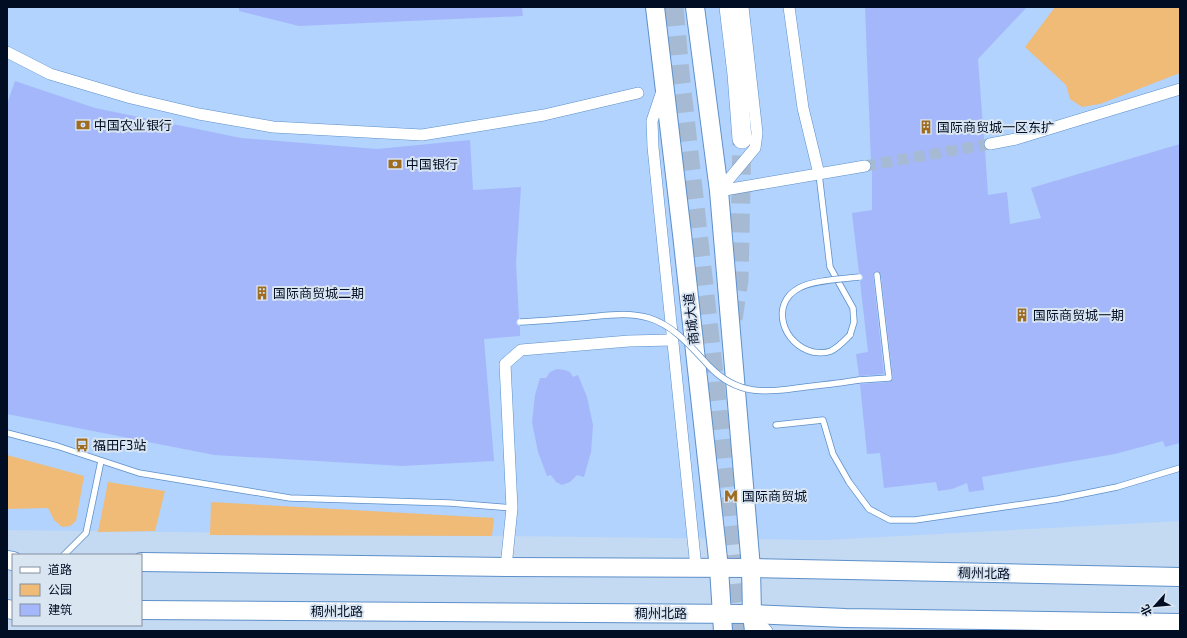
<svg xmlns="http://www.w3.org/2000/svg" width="1187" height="638" viewBox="0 0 1187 638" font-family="'Exo 2','Noto Sans SC',sans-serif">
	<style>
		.built { fill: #b1d3fd }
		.green { fill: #efbb77 }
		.building { fill: #a5b7fb }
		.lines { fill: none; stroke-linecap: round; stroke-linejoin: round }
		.minor-tunnel { stroke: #a7bad3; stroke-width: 11; stroke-dasharray: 11 5.5; stroke-linecap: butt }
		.trunk-tunnel { stroke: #a7bad3; stroke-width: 19; stroke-dasharray: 19 10; stroke-linecap: butt }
		.service-casing { stroke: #5d90ca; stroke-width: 7 }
		.minor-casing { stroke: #5d90ca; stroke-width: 12 }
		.primary-casing { stroke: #5d90ca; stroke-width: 20 }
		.trunk-casing { stroke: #5d90ca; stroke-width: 20 }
		.service { stroke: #fff; stroke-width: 5.5 }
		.minor { stroke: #fff; stroke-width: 11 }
		.primary { stroke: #fff; stroke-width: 18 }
		.trunk { stroke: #fff; stroke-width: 19 }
		.service-bridge-casing { stroke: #5d90ca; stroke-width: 7; stroke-linecap: butt }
		.service-bridge { stroke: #fff; stroke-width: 5.5 }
		.labels { text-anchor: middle; stroke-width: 4; stroke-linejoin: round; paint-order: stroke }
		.poi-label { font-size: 13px; fill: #000d23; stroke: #dae5f2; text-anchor: start }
		.street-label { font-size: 13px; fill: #000d23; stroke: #dae5f2 }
	</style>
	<rect width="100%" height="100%" fill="#c4d9f2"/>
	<path class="built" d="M 7,7 L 1180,7 L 1180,521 L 825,540 L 7,530 Z"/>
	<g class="green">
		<path d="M 1055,7 L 1180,7 L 1180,73 L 1100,104 L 1082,107 L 1070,99 L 1066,85 L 1025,47 Z"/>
		<path d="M 7,455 L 84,476 L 76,521 L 70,526 L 62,527 L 54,520 L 48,508 L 7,509 Z"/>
		<path d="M 108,482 L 165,491 L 155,531 L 98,532 Z"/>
		<path d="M 211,502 L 494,518 L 492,536 L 210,535 Z"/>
	</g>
	<g class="building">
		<path d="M 239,7 L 522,7 L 523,16 L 299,26 L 239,11 Z"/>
		<path d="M 865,7 L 1027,7 L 978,59 L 984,140 L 983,145 L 985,149 L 988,195 L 1007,192 L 1010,224 L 1041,218 L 1031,188 L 1180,144 L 1180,443 L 1165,447 L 1163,441 L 1115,454 L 982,477 L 984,490 L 969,492 L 967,483 L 952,489 L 938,491 L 936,482 L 884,488 L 880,453 L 867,454 L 860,384 L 889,382 L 893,379 L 881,275 L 878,271 L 874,272 L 873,275 L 884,374 L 859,376 L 856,354 L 868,352 L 860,281 L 863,279 L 863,276 L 859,273 L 852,213 L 872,210 L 872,165 L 871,162 Z"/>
		<path d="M 15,81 L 95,108 L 241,138 L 377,149 L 470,140 L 473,190 L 521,187 L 516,263 L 519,318 L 516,322 L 517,325 L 520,326 L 520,336 L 484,339 L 494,461 L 402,466 L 214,455 L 7,414 L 7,104 Z"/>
		<path d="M 557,369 L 565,370 L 570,372 L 573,377 L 578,375 L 587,397 L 593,425 L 591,452 L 584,477 L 577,475 L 570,482 L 562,485 L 556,482 L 551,475 L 547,476 L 538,452 L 532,422 L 535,395 L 540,378 L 546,378 L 550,372 Z"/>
	</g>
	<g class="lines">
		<path class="minor-tunnel" d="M 865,166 L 990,144"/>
		<g class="trunk-tunnel">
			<path d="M 674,7 L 680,73 L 718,410 L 740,631"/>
			<path d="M 733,319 L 739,280 L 742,139"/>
		</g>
		<g class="service-casing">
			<g id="service">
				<path d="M 819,174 L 830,267 L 853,308 L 854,322 L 850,335"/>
				<path d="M 859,380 L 889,378 L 877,275"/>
				<path d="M 776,425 L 823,420 L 833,454 L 849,482 L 869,509 L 890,520 L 915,520 L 1058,499 L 1117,487 L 1180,468"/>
				<path d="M 7,433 L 57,446 L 139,473 L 290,498 L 450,503 L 512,508"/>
				<path d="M 64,555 L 86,533 L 101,461"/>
			</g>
		</g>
		<g class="minor-casing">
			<g id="minor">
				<path d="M 789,7 L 803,108 L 819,174"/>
				<path d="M 7,52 L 50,74 L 131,98 L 199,114 L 273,127 L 422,135 L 544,115 L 638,93"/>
				<path d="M 662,91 L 652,121 L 653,147 L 696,568"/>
				<path d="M 990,144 L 1016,139 L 1180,89"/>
				<path d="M 719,191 L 755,148 L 757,133 L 743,7"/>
				<path d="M 719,191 L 865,166"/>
				<path d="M 506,567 L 512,508 L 505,364 L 521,350 L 629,341 L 672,340"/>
				<path d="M 753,615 L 767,631"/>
			</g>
		</g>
		<g class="primary-casing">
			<g id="primary">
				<path d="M 655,7 L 682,234 L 719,568 L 723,631"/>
				<path d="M 695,7 L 719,191 L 751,568 L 752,614 L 754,631"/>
				<path d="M 7,560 L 13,561"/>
				<path d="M 141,562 L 506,567 L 751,568 L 1180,577"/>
				<path d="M 7,609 L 13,610"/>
				<path d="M 141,610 L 752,614 L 845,618 L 1180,623"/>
			</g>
		</g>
		<g class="trunk-casing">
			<path id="trunk" d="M 729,7 L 737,74 L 742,139"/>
		</g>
		<use href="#service" class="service"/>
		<use href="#minor" class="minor"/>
		<use href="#primary" class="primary"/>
		<use href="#trunk" class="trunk"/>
		<g class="service-bridge-casing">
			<g id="service-bridge">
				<path d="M 520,322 C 543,321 566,319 589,317 C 609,315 629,312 649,318 C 675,326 692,348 710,367 C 739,397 768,392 805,387 C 823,385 841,383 859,380"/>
				<path d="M 850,335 C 844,341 839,347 831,351 C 826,353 819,353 813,352 C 783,345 769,304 799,288 C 813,280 843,279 859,277"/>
			</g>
		</g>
		<use href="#service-bridge" class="service-bridge"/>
	</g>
	<defs>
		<g id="bank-bare" transform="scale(1.08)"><path d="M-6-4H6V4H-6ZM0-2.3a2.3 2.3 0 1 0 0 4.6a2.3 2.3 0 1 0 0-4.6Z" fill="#9f6d22" stroke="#dae5f2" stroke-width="2.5" paint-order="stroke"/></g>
		<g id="building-bare" transform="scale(1.08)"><path d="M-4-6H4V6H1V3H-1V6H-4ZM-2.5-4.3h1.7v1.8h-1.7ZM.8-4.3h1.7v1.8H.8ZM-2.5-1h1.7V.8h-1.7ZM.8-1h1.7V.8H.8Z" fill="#9f6d22" stroke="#dae5f2" stroke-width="2.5" paint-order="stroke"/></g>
		<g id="bus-bare" transform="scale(1.08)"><path d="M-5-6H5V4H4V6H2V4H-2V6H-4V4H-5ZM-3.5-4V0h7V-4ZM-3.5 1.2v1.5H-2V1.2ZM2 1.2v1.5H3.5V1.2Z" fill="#9f6d22" stroke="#dae5f2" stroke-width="2.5" paint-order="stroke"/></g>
		<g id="metro-bare" transform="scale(1.08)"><path d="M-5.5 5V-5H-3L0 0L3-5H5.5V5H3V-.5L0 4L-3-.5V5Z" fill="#9f6d22" stroke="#dae5f2" stroke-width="2.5" paint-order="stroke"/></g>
	</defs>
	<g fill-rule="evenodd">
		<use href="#bank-bare" x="83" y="125"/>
		<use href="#building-bare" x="926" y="127"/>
		<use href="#bank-bare" x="395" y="164"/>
		<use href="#building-bare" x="262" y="293"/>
		<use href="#building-bare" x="1022" y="315"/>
		<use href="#bus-bare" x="82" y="445"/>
		<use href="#metro-bare" x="731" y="496"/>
	</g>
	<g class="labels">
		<g class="poi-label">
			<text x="94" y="130">中国农业银行</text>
			<text x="937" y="132">国际商贸城一区东扩</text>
			<text x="406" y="169">中国银行</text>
			<text x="273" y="298">国际商贸城二期</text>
			<text x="1033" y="320">国际商贸城一期</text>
			<text x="93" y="450">福田F3站</text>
			<text x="742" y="501">国际商贸城</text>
		</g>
		<g class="street-label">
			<text transform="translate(691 319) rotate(-96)" y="5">商城大道</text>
			<text transform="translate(984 573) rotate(1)" y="5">稠州北路</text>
			<text x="337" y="616">稠州北路</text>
			<text x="661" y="618">稠州北路</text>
		</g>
	</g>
	<rect width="1187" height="638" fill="none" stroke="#000d23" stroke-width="16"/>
	<rect x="12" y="554" width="130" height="72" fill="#dae5f2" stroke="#838f9f"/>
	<rect x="20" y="567" width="20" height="6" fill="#ffffff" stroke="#838f9f"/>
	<text x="48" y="574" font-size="12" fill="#000d23">道路</text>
	<rect x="20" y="584" width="20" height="12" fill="#efbb77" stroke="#838f9f"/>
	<text x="48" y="594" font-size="12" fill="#000d23">公园</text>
	<rect x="20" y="604" width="20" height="12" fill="#a5b7fb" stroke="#838f9f"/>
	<text x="48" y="614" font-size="12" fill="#000d23">建筑</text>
	<g transform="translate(1155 606) rotate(243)" stroke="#dae5f2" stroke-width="3" paint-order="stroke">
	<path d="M0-3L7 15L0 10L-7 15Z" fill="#000d23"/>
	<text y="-6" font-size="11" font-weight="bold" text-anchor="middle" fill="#000d23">北</text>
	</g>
</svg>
